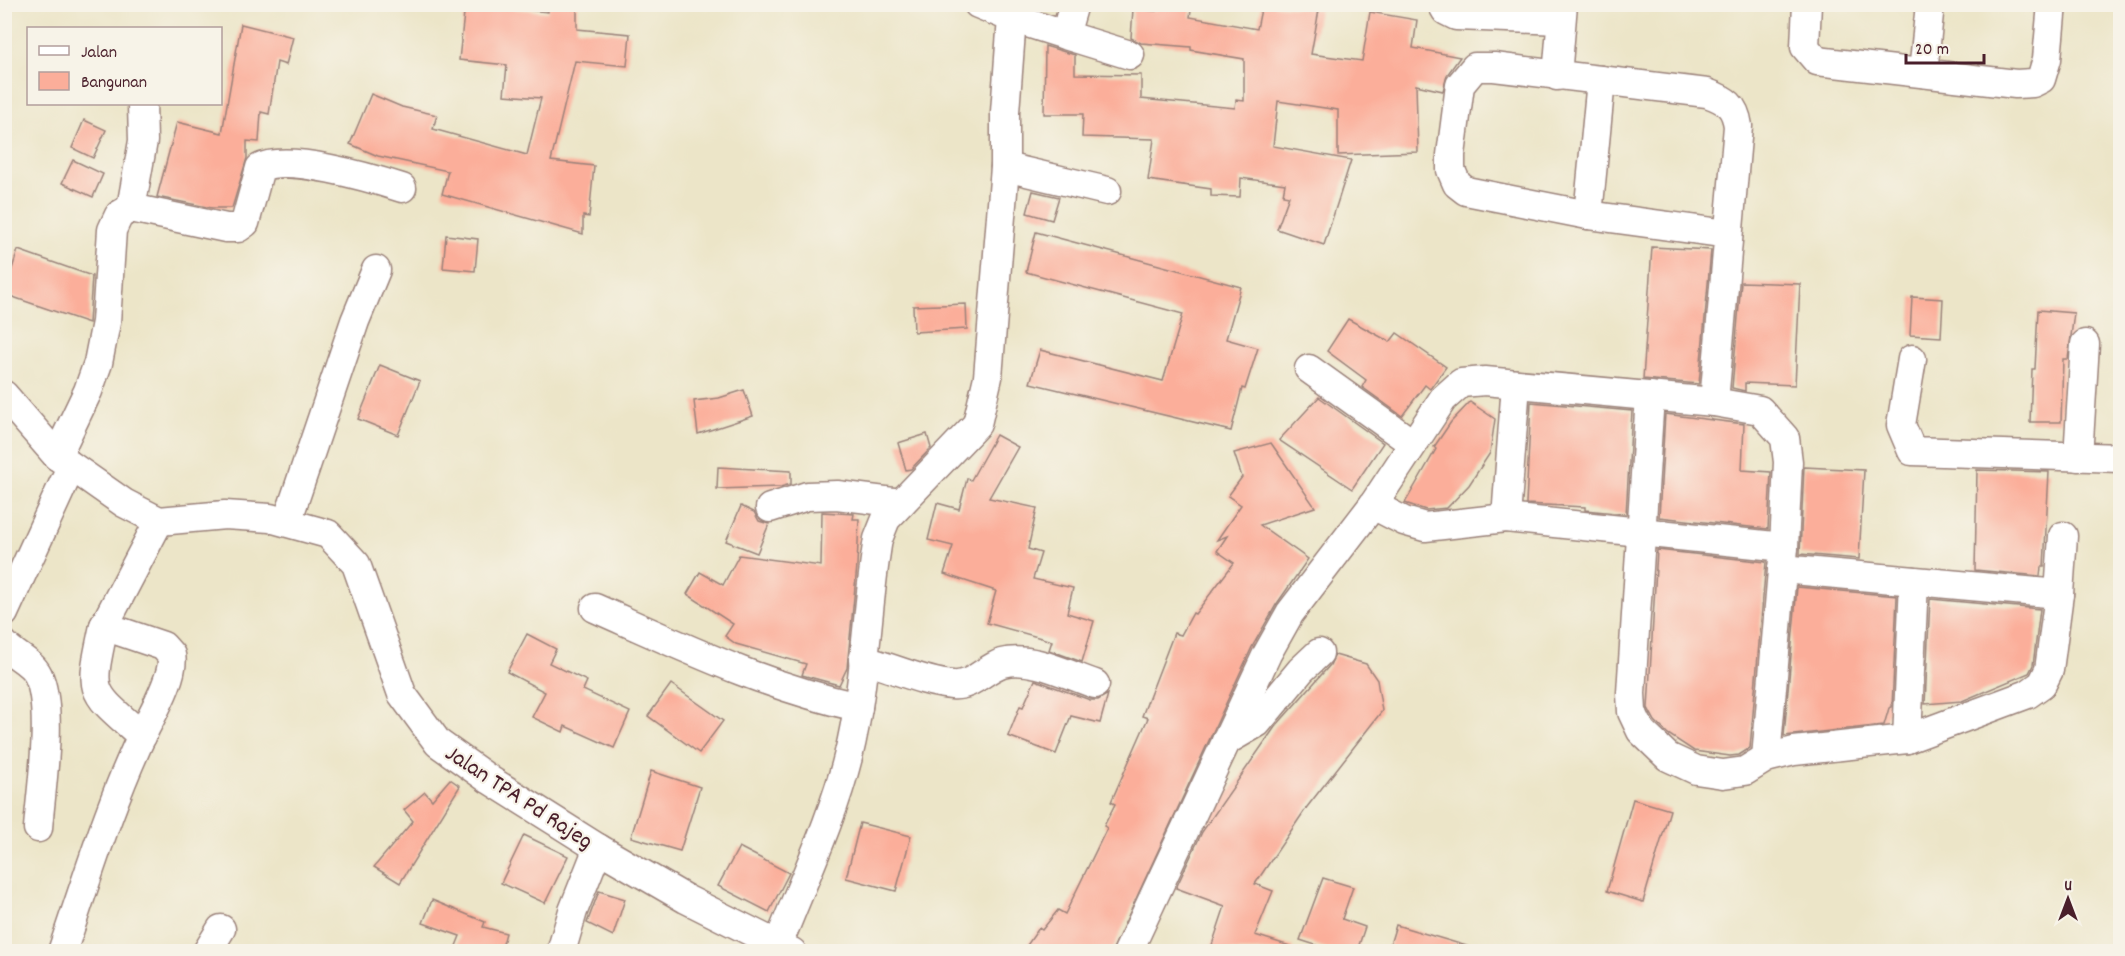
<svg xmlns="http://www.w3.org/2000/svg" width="2125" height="956" viewBox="0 0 2125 956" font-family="Dekko,sans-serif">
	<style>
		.building { fill: #fbae9a }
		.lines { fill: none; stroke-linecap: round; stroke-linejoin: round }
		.minor-casing { stroke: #9b827a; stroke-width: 31 }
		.minor { stroke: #fff; stroke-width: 28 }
		.labels { text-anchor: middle; stroke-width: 4.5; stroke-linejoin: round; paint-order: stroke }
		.street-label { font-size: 24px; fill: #4a1f2b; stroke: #f7f3e8 }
	</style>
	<rect width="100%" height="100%" fill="#f7f3e8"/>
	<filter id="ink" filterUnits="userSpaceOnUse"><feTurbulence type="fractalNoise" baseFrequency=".0167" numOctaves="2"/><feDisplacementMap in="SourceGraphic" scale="12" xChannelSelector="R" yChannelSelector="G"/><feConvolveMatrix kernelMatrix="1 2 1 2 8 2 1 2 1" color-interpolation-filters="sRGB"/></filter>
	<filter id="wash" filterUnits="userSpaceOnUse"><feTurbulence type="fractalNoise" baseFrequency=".008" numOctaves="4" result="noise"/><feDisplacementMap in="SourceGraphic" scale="24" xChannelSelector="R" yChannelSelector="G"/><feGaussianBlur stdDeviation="1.35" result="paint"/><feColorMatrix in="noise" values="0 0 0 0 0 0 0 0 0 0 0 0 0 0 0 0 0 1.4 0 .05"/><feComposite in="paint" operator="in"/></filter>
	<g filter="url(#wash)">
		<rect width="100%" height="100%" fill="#ece5c8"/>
		<g id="blocks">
			<g class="building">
				<path d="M 465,4 L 548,12 L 548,4 L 577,4 L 577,29 L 630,34 L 627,66 L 575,61 L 551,161 L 594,166 L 589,217 L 583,216 L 583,234 L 442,194 L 448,171 L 378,156 L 350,144 L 371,94 L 402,107 L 437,115 L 433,129 L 527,155 L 541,98 L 504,95 L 507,65 L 459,60 Z"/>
				<path d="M 1157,4 L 1192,4 L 1190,17 L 1257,29 L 1262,4 L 1319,10 L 1311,54 L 1362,61 L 1370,12 L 1417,20 L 1413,48 L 1460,57 L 1447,75 L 1443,91 L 1416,85 L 1418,152 L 1338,155 L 1338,110 L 1278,101 L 1273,146 L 1351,160 L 1324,245 L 1277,229 L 1289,196 L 1283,195 L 1285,184 L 1241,178 L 1240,197 L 1211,196 L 1211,189 L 1148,180 L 1154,139 L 1082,137 L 1083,114 L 1044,114 L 1045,46 L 1075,55 L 1075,74 L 1141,75 L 1141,99 L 1235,108 L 1236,100 L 1244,101 L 1244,59 L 1191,50 L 1191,47 L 1141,43 L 1131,38 L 1133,9 L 1156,11 Z"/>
				<path d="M 241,24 L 293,37 L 286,65 L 277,62 L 269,114 L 261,112 L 259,142 L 247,141 L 247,158 L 232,208 L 212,208 L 157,197 L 177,122 L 222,133 Z"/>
				<path d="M 84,120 L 106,130 L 93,158 L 72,148 Z"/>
				<path d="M 73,160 L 103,174 L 93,197 L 62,183 Z"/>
				<path d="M 1033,191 L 1059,197 L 1052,220 L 1027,213 Z"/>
				<path d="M 1036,232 L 1241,287 L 1226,339 L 1258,348 L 1245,389 L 1242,388 L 1231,431 L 1030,383 L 1040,350 L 1163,381 L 1183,314 L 1026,272 Z"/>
				<path d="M 446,235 L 478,239 L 475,271 L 443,268 Z"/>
				<path d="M 1652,247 L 1711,250 L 1699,384 L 1643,379 Z"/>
				<path d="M 18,250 L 92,276 L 89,323 L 4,294 Z"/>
				<path d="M 1741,282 L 1800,284 L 1795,385 L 1745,383 L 1745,391 L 1732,388 Z"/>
				<path d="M 1912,297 L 1943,299 L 1941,337 L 1910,335 Z"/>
				<path d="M 966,304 L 967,329 L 914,332 L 913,306 Z"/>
				<path d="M 2038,310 L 2074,313 L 2068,359 L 2063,359 L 2061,422 L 2030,422 L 2032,369 L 2035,369 Z"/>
				<path d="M 1348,319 L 1390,342 L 1397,333 L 1446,367 L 1430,389 L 1425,385 L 1402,416 L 1362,387 L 1366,380 L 1327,351 Z"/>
				<path d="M 380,365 L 420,381 L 398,435 L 358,419 Z"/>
				<path d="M 744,390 L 753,416 L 698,434 L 694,401 L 719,398 Z"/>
				<path d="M 1319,397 L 1383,443 L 1352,489 L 1279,440 Z"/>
				<path d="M 1470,402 L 1495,419 L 1490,453 L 1469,485 L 1447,508 L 1426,510 L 1405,503 L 1436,449 L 1434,447 L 1451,422 Z"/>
				<path d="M 1531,402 L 1632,411 L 1626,514 L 1585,510 L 1585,507 L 1526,504 Z"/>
				<path d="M 1665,414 L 1744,424 L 1742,470 L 1771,472 L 1768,529 L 1659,517 Z"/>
				<path d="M 927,434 L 931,448 L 911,469 L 906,470 L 898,443 Z"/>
				<path d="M 996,435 L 1018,447 L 989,498 L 1037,508 L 1028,549 L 1041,553 L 1033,579 L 1073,588 L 1067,613 L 1094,621 L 1082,662 L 1049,650 L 1052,641 L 987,623 L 996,591 L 944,574 L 953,546 L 928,540 L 937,503 L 959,509 L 967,479 L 971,480 Z"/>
				<path d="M 1271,443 L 1315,507 L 1260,525 L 1308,559 L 1276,605 L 1252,647 L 1112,951 L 1023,951 L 1039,928 L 1042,930 L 1058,910 L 1065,914 L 1107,828 L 1104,826 L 1115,804 L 1111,802 L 1148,718 L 1142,716 L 1174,633 L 1181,635 L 1193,613 L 1195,614 L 1234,563 L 1217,551 L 1227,536 L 1217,540 L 1241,505 L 1228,496 L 1242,477 L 1234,453 Z"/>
				<path d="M 718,467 L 791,471 L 791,484 L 780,487 L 717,489 Z"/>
				<path d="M 1804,467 L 1864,470 L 1859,559 L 1800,554 Z"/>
				<path d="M 1977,470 L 2049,472 L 2044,567 L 2041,567 L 2040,576 L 1975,570 Z"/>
				<path d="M 741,506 L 754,512 L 759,521 L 769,524 L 757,553 L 726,541 Z"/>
				<path d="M 822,512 L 854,514 L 853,519 L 859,519 L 857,566 L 847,668 L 839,685 L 802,675 L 806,664 L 736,644 L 725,636 L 733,624 L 687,594 L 700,572 L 723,585 L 739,555 L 821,566 Z"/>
				<path d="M 1657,550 L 1766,562 L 1750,748 L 1739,755 L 1730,756 L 1694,751 L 1668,734 L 1655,721 L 1648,708 Z"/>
				<path d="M 1797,587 L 1897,596 L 1892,707 L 1889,708 L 1884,725 L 1784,736 Z"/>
				<path d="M 1930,599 L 2040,609 L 2033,665 L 2029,673 L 1962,701 L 1925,704 Z"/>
				<path d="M 527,634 L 556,649 L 549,663 L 587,681 L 583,690 L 630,712 L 614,748 L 565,726 L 563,732 L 532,717 L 545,692 L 507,672 Z"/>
				<path d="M 1335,655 L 1366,664 L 1377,680 L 1382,711 L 1307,807 L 1255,884 L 1273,891 L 1255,935 L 1293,947 L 1292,951 L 1210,951 L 1225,906 L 1176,888 L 1202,832 L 1275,727 L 1330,665 Z"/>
				<path d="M 1035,680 L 1090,700 L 1098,700 L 1108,694 L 1100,723 L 1071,716 L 1056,754 L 1008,736 L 1020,706 L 1023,707 Z"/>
				<path d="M 671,684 L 723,721 L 699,753 L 648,716 Z"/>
				<path d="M 651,771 L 700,787 L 680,851 L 631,837 Z"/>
				<path d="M 450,779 L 460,786 L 400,883 L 374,867 L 413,821 L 404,810 L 425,792 L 432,800 Z"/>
				<path d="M 1633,799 L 1670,810 L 1643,902 L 1607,891 Z"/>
				<path d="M 860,823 L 911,836 L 896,891 L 846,878 Z"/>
				<path d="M 524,835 L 568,856 L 545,903 L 501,883 Z"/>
				<path d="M 739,847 L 789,873 L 769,912 L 718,886 Z"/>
				<path d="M 1323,878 L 1353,887 L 1342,919 L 1365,927 L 1357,951 L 1334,951 L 1300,940 Z"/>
				<path d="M 599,891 L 625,899 L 613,936 L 587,923 Z"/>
				<path d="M 432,900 L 485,922 L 483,927 L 506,933 L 501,951 L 454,951 L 460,936 L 423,923 Z"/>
				<path d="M 1396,925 L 1467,946 L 1467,951 L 1388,951 Z"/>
			</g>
		</g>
	</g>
	<g filter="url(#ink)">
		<use href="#blocks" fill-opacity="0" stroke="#9b827a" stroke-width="1.5"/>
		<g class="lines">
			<g class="minor-casing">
				<g id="minor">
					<path d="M 1442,4 L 1446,11 L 1456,16 L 1561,20"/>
					<path d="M 1807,4 L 1805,47 L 1817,61 L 2016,84 L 2033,83 L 2041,79 L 2047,59 L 2052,4"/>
					<path d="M 1012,18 L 1065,35 L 1074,4"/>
					<path d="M 1065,35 L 1130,55"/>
					<path d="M 1923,73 L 1930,4"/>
					<path d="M 1557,76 L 1563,4"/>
					<path d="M 1005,167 L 1107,191"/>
					<path d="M 131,208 L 143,141 L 142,104"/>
					<path d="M 1588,215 L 1601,80"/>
					<path d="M 1912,359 L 1901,425 L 1912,451 L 2120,458"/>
					<path d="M 1309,369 L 1412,443"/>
					<path d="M 4,395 L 57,456 L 124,503 L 159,521 L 225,515 L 270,518 L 328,534 L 356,564 L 402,694 L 438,743 L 490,780 L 598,848 L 686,899 L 792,952"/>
					<path d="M 1650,396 L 1631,693 L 1632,712 L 1641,731 L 1668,757 L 1696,770 L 1723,774 L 1745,771 L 1766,758 L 1794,751 L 1907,739 L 2028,694 L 2042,684 L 2049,670 L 2059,594"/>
					<path d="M 1714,402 L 1738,126 C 1735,105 1726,100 1707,93 L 1494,67 L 1475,67 L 1460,85 L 1451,155 L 1451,170 L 1457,184 L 1466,191 L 1588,215 L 1728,234"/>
					<path d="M 57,456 L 88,391 L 98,363 L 106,322 L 112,230 L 119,215 L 131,208 L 226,228 L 238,228 L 245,223 L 260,168 C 286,153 371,178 402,188"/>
					<path d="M 2078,457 L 2085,344"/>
					<path d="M 1373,505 L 1443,399 L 1461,383 L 1485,381 L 1714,402 L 1760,410 L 1785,438 L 1788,462 L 1784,547"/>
					<path d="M 770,508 L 807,496 L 837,495 L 901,503"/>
					<path d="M 1506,518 L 1516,384"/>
					<path d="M 287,522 L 355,321 L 376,270"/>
					<path d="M 1782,569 L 2059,594 L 2063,536"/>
					<path d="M 595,608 C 681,646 766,687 858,707"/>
					<path d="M 4,613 L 71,467"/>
					<path d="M 104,626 C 89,696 89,689 142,736"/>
					<path d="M 4,644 C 14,656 31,661 38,675 C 54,708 41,790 38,828"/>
					<path d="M 863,660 C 892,667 922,682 952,685 C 972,687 984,669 1002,663 C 1031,655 1068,675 1095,684"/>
					<path d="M 1907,739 L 1914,581"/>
					<path d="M 1226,741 L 1257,723 L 1301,670 L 1319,653"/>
					<path d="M 778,945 C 802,883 832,821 848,757 C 866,686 866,611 878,539 L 886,519 L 977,424 L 988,377 L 1005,167 L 1005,112 L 1012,18 L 978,4"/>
					<path d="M 62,952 C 88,876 111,799 146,727 C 154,711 176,672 171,655 L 163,646 L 104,626 L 159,521"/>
					<path d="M 207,952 L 221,929"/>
					<path d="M 561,952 L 573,911 L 598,848"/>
					<path d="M 1128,952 L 1267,654 L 1290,613 L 1373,505 L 1404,521 L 1425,527 L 1506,518 L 1784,547 L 1766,758"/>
				</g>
			</g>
			<use href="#minor" class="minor"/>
		</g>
	</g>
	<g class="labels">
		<g class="street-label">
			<text transform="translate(520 796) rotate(33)" y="8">Jalan TPA Pd Rajeg</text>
		</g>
	</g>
	<rect width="2125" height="956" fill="none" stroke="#f7f3e8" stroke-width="24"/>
	<rect x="27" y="27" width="195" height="78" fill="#f7f3e8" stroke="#b29e9c" stroke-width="1.5"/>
	<rect x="39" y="46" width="30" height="9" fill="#ffffff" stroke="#b29e9c" stroke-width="1.5"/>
	<text x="81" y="57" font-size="18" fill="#4a1f2b">Jalan</text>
	<rect x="39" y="72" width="30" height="18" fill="#fbae9a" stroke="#b29e9c" stroke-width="1.5"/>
	<text x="81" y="87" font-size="18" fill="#4a1f2b">Bangunan</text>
	<g transform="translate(2068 899)" stroke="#f7f3e8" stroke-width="4.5" paint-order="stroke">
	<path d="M0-4.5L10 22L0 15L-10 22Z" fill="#4a1f2b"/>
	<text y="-9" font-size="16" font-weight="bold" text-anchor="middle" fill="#4a1f2b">U</text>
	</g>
	<path d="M1906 54v9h78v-9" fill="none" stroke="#4a1f2b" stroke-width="3"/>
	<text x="1915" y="54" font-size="18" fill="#4a1f2b" stroke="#f7f3e8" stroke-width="4.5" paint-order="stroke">20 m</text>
</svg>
